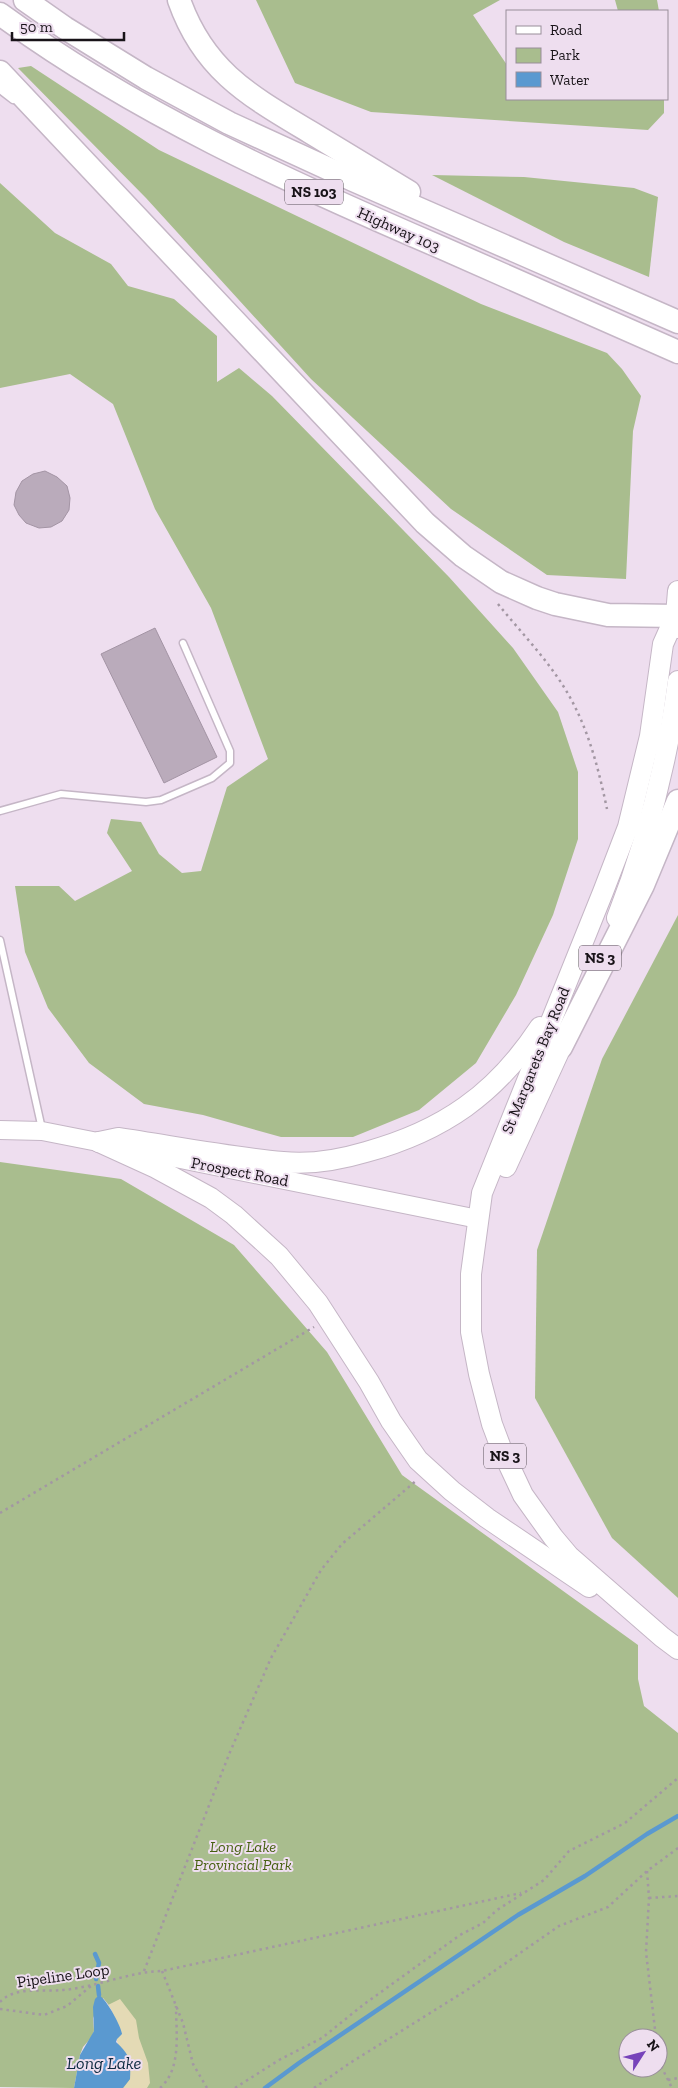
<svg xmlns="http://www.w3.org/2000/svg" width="678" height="2088" viewBox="0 0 678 2088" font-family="'Zilla Slab',serif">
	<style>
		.green { fill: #a9bd8e; fill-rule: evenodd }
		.sand { fill: #e4dab5 }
		.water { fill: #5a99d0 }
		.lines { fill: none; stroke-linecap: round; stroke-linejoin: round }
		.stream { stroke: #5a99d0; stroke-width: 4.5 }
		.building { fill: #baabbb; stroke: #a394a4 }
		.service-casing { stroke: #c5b6c6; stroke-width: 9 }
		.secondary-casing { stroke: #c5b6c6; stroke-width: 20 }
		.primary-casing { stroke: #c5b6c6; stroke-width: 22 }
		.motorway-casing { stroke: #c5b6c6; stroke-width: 25 }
		.path { stroke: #a397a3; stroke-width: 2.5; stroke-dasharray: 2.5 4; stroke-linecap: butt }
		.service { stroke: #fff; stroke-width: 6 }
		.secondary { stroke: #fff; stroke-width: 18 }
		.primary { stroke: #fff; stroke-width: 20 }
		.motorway { stroke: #fff; stroke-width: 22 }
		.labels { text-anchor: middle; stroke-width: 4; stroke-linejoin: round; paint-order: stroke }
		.shield { fill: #eedeef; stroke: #585058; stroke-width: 1 }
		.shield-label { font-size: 15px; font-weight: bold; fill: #181318 }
		.street-label { font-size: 16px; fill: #181318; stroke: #eedeef }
		.park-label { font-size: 16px; font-style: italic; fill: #466010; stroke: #eedeef }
		.water-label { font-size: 18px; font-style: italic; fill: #0f2b42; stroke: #eedeef }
	</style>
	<rect width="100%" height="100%" fill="#eedeef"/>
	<g class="green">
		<path d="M 256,0 L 500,0 L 473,15 L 507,65 L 507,99 L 664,99 L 664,113 L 648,130 L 371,112 L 295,83 Z"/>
		<path d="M 615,0 L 657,0 L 659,11 L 618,11 Z"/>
		<path d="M 31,66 L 159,150 L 481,304 L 607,353 L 622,369 L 641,396 L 633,431 L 626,579 L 547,575 L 451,509 L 311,379 L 146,198 L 18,68 Z"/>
		<path d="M 432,175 L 524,177 L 634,188 L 658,197 L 649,277 L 564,242 Z"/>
		<path d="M 0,183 L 55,233 L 111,264 L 128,286 L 174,299 L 217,336 L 217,382 L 239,368 L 272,396 L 449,577 L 513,648 L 558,712 L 578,772 L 578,839 L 553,915 L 516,995 L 476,1063 L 419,1110 L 353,1137 L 281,1137 L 203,1115 L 144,1104 L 89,1063 L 48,1008 L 25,952 L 15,886 L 59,886 L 75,901 L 132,871 L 107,833 L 111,819 L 141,822 L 159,854 L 182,873 L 201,871 L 227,787 L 268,759 L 211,608 L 155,509 L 113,404 L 70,374 L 0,388 Z"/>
		<path d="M 678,915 L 678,1598 L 612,1538 L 535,1398 L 537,1250 L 602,1059 Z"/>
		<path d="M 0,1162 L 121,1179 L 234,1245 L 327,1352 L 402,1475 L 638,1645 L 638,1679 L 644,1706 L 678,1733 L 678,2088 L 123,2088 L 126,2083 L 112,2009 L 103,1998 L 93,2018 L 94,2031 L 91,2038 L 83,2047 L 80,2055 L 74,2088 L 0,2087 ZM 628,2038 L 658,2038 L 658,2068 L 628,2068 Z"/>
	</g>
	<path class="sand" d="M 120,1999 L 136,2020 L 139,2038 L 148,2063 L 150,2083 L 147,2088 L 123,2088 L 130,2079 C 126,2067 122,2055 118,2044 C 113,2032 118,2016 108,2005 Z"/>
	<path class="water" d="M 99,1995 C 107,2000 121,2026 122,2034 L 117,2039 L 116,2042 C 130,2055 131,2060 130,2079 L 123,2088 L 74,2088 L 80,2055 L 94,2031 L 93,2007 L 95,1999 Z"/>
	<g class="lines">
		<g class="stream">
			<path d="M 95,1954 L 99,1963 L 96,1979"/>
			<path d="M 98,1986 L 99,1995"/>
			<path d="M 265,2088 L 299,2063 L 518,1915 L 585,1876 L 647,1834 L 678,1816"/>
		</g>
	</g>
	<g class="building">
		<path d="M 45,471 L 57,477 L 67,486 L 70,498 L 69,510 L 62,521 L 51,527 L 39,528 L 26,523 L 19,515 L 14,505 L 16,492 L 22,481 L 33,474 Z"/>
		<path d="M 155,628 L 217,757 L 164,783 L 101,654 Z"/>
	</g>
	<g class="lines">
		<g class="service-casing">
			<g id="service">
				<path d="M 0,90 L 13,100"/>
				<path d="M 0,811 L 61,794 L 146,802 L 161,800 L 212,778 L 230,763 L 230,751 L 183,643"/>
				<path d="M 0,940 L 42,1129"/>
			</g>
		</g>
		<g class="secondary-casing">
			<g id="secondary">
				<path d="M 0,1130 L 42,1131 L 113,1145"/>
				<path d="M 141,1151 L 478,1219"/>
			</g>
		</g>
		<g class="primary-casing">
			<g id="primary">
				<path d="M 678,591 L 676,615 L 678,628"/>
				<path d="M 676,615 L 663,644 L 650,736 L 628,827 L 603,892 L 482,1193 L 471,1274 L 471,1332 L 479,1374 L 492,1424 L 501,1448 L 523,1495 L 553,1537 L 569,1556 L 662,1637 L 678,1649"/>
				<path d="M 617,918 C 647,841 667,764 678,681"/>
				<path d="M 99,1142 L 156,1168 L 211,1198 L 234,1215 L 279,1256 L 318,1303 L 369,1382 L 391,1421 L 418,1460 L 452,1491 L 487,1518 L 589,1587"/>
				<path d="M 99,1142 L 118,1138 C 172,1146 228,1157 283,1162 C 311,1165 339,1160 366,1152 C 443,1131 496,1094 540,1027"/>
				<path d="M 506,1167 L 568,1032"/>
			</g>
		</g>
		<g class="motorway-casing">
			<g id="motorway">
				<path d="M 25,0 L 65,28 L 146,78 L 229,123 L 353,180 L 678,322"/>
				<path d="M 179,0 C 204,71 250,96 310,132 C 343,152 376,172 409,192"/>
				<path d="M 0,14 C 135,113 287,181 440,247 C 520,282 599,317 678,352"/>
				<path d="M 0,72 L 425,523 L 463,556 L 501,582 L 537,598 L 555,604 L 608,615 L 678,616"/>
				<path d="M 561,1047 L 643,885 L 678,801"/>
			</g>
		</g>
		<g class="path">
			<path d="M 498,604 C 523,635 553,665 572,701 C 590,735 599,771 607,809"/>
			<path d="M 0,1513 L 314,1327"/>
			<path d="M 647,1871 L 649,1898 L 646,1952 L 656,2038"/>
			<path d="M 649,1898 L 678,1896"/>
			<path d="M 144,1971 L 230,1752 L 271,1658 L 321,1570 L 342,1544 L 417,1480"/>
			<path d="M 162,1971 L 183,2023 L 193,2064 L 207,2088"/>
			<path d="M 0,2002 C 15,1986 42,1992 63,1990 C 97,1987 128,1972 162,1971 L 521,1893"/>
			<path d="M 0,2009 L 44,2015 L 67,2006 L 91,1986"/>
			<path d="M 658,2054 L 659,2062 L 672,2088"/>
			<path d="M 668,2080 L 678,2078"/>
			<path d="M 160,2088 C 182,2069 176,2032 176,2006"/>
			<path d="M 235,2088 L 279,2060 L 322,2038 L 363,2005 L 460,1935 L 483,1923 L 497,1910 L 544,1880 L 569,1851 L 625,1823 L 678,1778"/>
			<path d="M 314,2088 L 350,2063 L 467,1990 L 559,1926 L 608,1907 L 647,1871 L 678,1848"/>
		</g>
		<use href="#service" class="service"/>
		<use href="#secondary" class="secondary"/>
		<use href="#primary" class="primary"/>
		<use href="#motorway" class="motorway"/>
	</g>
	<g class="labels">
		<g class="shield">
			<rect x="285" y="179.5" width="58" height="25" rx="4"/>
			<rect x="579" y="945.5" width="42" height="25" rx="4"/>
			<rect x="484" y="1443.5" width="42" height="25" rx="4"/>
		</g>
		<g class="shield-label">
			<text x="314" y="197">NS 103</text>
			<text x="600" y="963">NS 3</text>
			<text x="505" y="1461">NS 3</text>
		</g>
		<g class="street-label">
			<text transform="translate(399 229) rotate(24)" y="6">Highway 103</text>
			<text transform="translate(535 1060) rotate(-68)" y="6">St Margarets Bay Road</text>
			<text transform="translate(240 1171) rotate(11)" y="6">Prospect Road</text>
			<text transform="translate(63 1975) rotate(-8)" y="6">Pipeline Loop</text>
		</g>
		<g class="park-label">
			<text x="243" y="1852">Long Lake<tspan x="243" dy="18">Provincial Park</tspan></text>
		</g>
		<g class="water-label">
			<text x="104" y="2069">Long Lake</text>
		</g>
	</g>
	<rect x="506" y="10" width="162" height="90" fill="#eedeef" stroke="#988d99"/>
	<rect x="516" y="26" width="25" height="8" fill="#ffffff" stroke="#988d99"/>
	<text x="550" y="35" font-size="15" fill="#181318">Road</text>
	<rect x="516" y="48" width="25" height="15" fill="#a9bd8e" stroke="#988d99"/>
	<text x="550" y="60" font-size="15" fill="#181318">Park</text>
	<rect x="516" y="72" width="25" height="15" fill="#5a99d0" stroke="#988d99"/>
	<text x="550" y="85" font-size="15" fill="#181318">Water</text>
	<g transform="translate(643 2053) rotate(54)"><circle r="24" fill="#eedeef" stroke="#988d99"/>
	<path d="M0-4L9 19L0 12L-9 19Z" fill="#7743ba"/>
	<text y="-8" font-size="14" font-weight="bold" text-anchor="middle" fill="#181318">N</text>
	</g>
	<path d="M12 32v8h112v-8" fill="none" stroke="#181318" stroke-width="2.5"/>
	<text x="20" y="32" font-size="15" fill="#181318" stroke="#eedeef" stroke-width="4" paint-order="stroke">50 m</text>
</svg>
